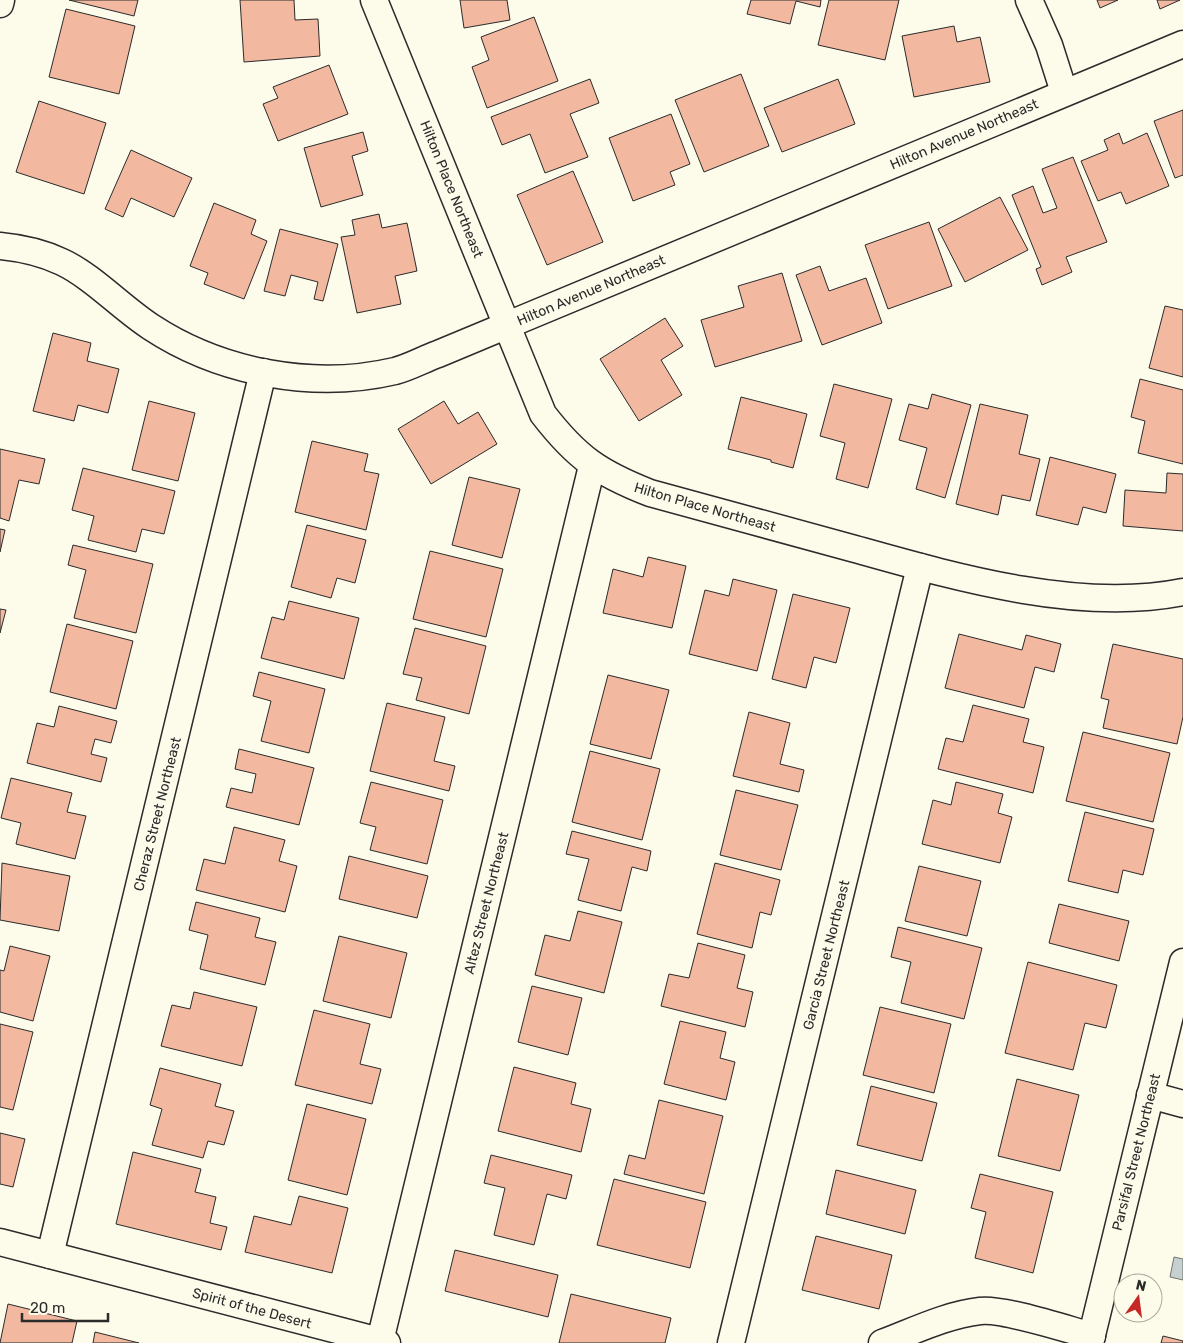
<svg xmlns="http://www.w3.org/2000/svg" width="1183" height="1343" viewBox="0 0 1183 1343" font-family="Rubik,sans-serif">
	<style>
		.water { fill: #c7d0d0; stroke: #74746e }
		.building { fill: #f2b8a0; stroke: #2b2b2b }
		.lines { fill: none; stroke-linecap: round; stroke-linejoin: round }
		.street-casing { stroke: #2b2b2b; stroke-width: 29 }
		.street { stroke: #fdfbea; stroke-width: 26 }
		.labels { text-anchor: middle; stroke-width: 4; stroke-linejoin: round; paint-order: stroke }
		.street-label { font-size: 14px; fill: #2b2b2b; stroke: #fdfbea }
	</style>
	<rect width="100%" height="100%" fill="#fdfbea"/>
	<path class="water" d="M 1174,1257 L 1183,1259 L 1183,1280 L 1170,1277 Z"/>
	<g class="building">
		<path d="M 69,0 L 138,0 L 134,16 Z"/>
		<path d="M 240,0 L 294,0 L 295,20 L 318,19 L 320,56 L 244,62 Z"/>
		<path d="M 460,0 L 507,0 L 510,20 L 464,28 Z"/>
		<path d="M 751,0 L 821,0 L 820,7 L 796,1 L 790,24 L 747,14 Z"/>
		<path d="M 829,0 L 899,0 L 885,60 L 818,45 Z"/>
		<path d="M 1097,0 L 1118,0 L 1100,8 Z"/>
		<path d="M 1157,0 L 1180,0 L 1160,9 Z"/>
		<path d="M 66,9 L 135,26 L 119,94 L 49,77 Z"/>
		<path d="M 534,17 L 558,81 L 487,108 L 472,67 L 489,60 L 481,37 Z"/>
		<path d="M 954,26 L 957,42 L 980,37 L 990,82 L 914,97 L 902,36 Z"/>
		<path d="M 329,65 L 348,114 L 278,141 L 263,104 L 278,98 L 273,87 Z"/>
		<path d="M 741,74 L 769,146 L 704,172 L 675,100 Z"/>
		<path d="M 590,79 L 599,103 L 570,114 L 588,157 L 545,173 L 530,134 L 502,145 L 491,117 Z"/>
		<path d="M 838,79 L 855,124 L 782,152 L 764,108 Z"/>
		<path d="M 39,101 L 106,123 L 84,194 L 16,172 Z"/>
		<path d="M 1183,110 L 1183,175 L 1175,178 L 1154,121 Z"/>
		<path d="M 671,114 L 690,164 L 670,172 L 675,185 L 633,201 L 609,138 Z"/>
		<path d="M 363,132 L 368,151 L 352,156 L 363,195 L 321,207 L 304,148 Z"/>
		<path d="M 1119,133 L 1123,144 L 1147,133 L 1169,186 L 1126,204 L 1121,192 L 1098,201 L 1081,161 L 1108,150 L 1104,140 Z"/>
		<path d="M 131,150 L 192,178 L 174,217 L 131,198 L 123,217 L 105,209 Z"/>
		<path d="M 1073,157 L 1107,242 L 1066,257 L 1072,272 L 1042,285 L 1036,269 L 1041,267 L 1012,195 L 1033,186 L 1043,213 L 1057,208 L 1042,169 Z"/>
		<path d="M 573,171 L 603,242 L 547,265 L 517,195 Z"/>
		<path d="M 1000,197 L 1028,250 L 965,282 L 938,229 Z"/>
		<path d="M 214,203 L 256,220 L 251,234 L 267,241 L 244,299 L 204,284 L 208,273 L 190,266 Z"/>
		<path d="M 379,214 L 382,228 L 407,223 L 417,271 L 395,276 L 401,304 L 357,313 L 341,237 L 355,235 L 352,220 Z"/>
		<path d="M 929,222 L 952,286 L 888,309 L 865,245 Z"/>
		<path d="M 280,229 L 338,244 L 323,301 L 314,299 L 318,282 L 291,275 L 285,296 L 264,291 Z"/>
		<path d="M 820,266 L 829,291 L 866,278 L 882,323 L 822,345 L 796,275 Z"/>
		<path d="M 782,273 L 802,341 L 715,367 L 701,320 L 744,307 L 738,286 Z"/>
		<path d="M 1165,306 L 1183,310 L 1183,377 L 1149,368 Z"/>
		<path d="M 665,318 L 683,346 L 661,360 L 682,395 L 639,421 L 600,359 Z"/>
		<path d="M 53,333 L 91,343 L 87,361 L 119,369 L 108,413 L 78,405 L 74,421 L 33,411 Z"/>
		<path d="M 1140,379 L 1183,390 L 1183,464 L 1138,453 L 1145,421 L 1131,417 Z"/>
		<path d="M 834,384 L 892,399 L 868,488 L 836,479 L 845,443 L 820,436 Z"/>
		<path d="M 932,394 L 971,405 L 945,498 L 916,489 L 927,448 L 899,440 L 909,404 L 928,409 Z"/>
		<path d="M 741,397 L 807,414 L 793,468 L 771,462 L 771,460 L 728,449 Z"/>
		<path d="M 149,401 L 195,413 L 178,481 L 132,470 Z"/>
		<path d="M 444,401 L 458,424 L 478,412 L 497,444 L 431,484 L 398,429 Z"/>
		<path d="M 980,404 L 1028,415 L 1019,454 L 1040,459 L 1030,501 L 1002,495 L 998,515 L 956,504 Z"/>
		<path d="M 312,441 L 368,454 L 364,471 L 379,474 L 366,530 L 295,512 Z"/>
		<path d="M 0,449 L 45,459 L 39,484 L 19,480 L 9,521 L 0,518 Z"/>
		<path d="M 1050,457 L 1116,474 L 1106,513 L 1083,507 L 1078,525 L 1036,515 Z"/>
		<path d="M 83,468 L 175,491 L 164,534 L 142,529 L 136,552 L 88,540 L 94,516 L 72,510 Z"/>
		<path d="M 1167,473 L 1183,474 L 1183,531 L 1123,526 L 1125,490 L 1166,493 Z"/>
		<path d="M 469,477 L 520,489 L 502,558 L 452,545 Z"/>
		<path d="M 307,525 L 366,540 L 355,583 L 337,578 L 331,598 L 291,587 Z"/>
		<path d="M 0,529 L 5,530 L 0,552 Z"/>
		<path d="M 73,545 L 153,564 L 136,633 L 74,618 L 86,570 L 68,565 Z"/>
		<path d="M 430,551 L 503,569 L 486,637 L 413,619 Z"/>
		<path d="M 648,557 L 686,566 L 672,628 L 603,613 L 613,569 L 643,577 Z"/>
		<path d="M 733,579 L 777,590 L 757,671 L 689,654 L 705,590 L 729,596 Z"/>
		<path d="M 793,594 L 850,608 L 836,663 L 814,657 L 806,688 L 772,679 Z"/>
		<path d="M 289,601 L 359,618 L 344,679 L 261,658 L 272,617 L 284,620 Z"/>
		<path d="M 0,609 L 6,610 L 0,633 Z"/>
		<path d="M 67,624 L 133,641 L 116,709 L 50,692 Z"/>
		<path d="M 415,628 L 486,646 L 469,714 L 416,700 L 422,678 L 403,674 Z"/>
		<path d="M 959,634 L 1022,650 L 1026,635 L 1061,644 L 1054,672 L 1035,667 L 1024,708 L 945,688 Z"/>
		<path d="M 1113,644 L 1183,659 L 1183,717 L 1177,744 L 1103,728 L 1109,700 L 1101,698 Z"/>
		<path d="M 259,672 L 325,689 L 309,753 L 261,741 L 271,701 L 253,696 Z"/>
		<path d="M 608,675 L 669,690 L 651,759 L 590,744 Z"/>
		<path d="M 387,703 L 445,717 L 434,761 L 455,766 L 449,791 L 370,771 Z"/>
		<path d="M 973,705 L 1029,719 L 1023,742 L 1044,747 L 1033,793 L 938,769 L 946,738 L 963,742 Z"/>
		<path d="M 59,706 L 117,721 L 111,743 L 95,739 L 91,754 L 107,758 L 101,782 L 27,763 L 37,723 L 54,727 Z"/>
		<path d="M 749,712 L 790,723 L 780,764 L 804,770 L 799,792 L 733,776 Z"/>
		<path d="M 1083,732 L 1170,753 L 1153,822 L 1066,801 Z"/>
		<path d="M 239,749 L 314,768 L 299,825 L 226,807 L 231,788 L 252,793 L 256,774 L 235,769 Z"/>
		<path d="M 590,751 L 660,769 L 642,840 L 572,822 Z"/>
		<path d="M 11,778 L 72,793 L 67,812 L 86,816 L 75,859 L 16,844 L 21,823 L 1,818 Z"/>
		<path d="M 371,782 L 443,800 L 427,864 L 370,850 L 376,827 L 360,823 Z"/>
		<path d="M 956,782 L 1003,794 L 998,813 L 1012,817 L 1000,863 L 922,844 L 933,800 L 951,805 Z"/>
		<path d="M 736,790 L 798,805 L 781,870 L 720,855 Z"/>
		<path d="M 1085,812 L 1154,829 L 1143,875 L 1123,870 L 1118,893 L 1068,881 Z"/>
		<path d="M 234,827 L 285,840 L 279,861 L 297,866 L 285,912 L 196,890 L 204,859 L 225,864 Z"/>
		<path d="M 572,831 L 651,851 L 647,871 L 632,867 L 621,911 L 578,900 L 589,859 L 566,854 Z"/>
		<path d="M 349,856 L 428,876 L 417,918 L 339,899 Z"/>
		<path d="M 2,863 L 70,876 L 59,931 L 0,920 Z"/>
		<path d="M 715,863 L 780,880 L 771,915 L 760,912 L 752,948 L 697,934 Z"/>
		<path d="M 919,866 L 981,881 L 967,936 L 905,921 Z"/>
		<path d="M 196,902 L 260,918 L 255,937 L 276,942 L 265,985 L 200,969 L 208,935 L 189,930 Z"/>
		<path d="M 1059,904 L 1129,921 L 1119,961 L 1049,943 Z"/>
		<path d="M 578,911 L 622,922 L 604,993 L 535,975 L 545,935 L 570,941 Z"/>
		<path d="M 898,927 L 982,948 L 964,1019 L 901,1003 L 911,962 L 891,957 Z"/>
		<path d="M 339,936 L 407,953 L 391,1018 L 323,1001 Z"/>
		<path d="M 698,943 L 745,955 L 737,988 L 753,992 L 745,1027 L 661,1006 L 669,974 L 689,978 Z"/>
		<path d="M 10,946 L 50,956 L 33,1021 L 0,1012 L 0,970 L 4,971 Z"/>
		<path d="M 1028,962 L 1117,985 L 1106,1028 L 1085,1023 L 1073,1070 L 1005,1053 Z"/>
		<path d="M 532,986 L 582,998 L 568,1055 L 518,1042 Z"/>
		<path d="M 194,992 L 257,1007 L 242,1066 L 161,1046 L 172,1005 L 190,1009 Z"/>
		<path d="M 880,1007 L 951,1024 L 934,1093 L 863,1075 Z"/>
		<path d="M 314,1010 L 370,1024 L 360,1064 L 381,1069 L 372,1104 L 295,1085 Z"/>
		<path d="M 680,1021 L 726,1032 L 720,1058 L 735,1062 L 726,1100 L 664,1084 Z"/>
		<path d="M 0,1024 L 33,1032 L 13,1110 L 0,1107 Z"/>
		<path d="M 514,1067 L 576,1083 L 571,1104 L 591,1109 L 581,1152 L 498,1131 Z"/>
		<path d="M 160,1068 L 221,1084 L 215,1106 L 234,1111 L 224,1145 L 208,1141 L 203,1158 L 152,1145 L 162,1109 L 150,1105 Z"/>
		<path d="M 1017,1079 L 1079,1095 L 1060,1171 L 998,1156 Z"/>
		<path d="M 871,1086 L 937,1103 L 922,1161 L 857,1145 Z"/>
		<path d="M 659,1100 L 723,1116 L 704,1194 L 624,1174 L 629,1155 L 645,1159 Z"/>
		<path d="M 307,1104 L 366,1119 L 347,1195 L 288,1180 Z"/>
		<path d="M 0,1133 L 25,1139 L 13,1187 L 0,1184 Z"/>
		<path d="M 133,1152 L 201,1169 L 195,1192 L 216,1197 L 210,1223 L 227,1227 L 221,1250 L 116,1224 Z"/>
		<path d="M 491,1155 L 572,1175 L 566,1199 L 547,1194 L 534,1245 L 494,1235 L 505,1188 L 484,1183 Z"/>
		<path d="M 836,1170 L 916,1190 L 905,1234 L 826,1214 Z"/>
		<path d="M 980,1174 L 1053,1192 L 1033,1273 L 975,1258 L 986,1212 L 971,1208 Z"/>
		<path d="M 614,1179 L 706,1202 L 690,1268 L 597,1245 Z"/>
		<path d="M 299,1196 L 348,1208 L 332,1273 L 245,1252 L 254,1216 L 291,1225 Z"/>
		<path d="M 816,1236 L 892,1255 L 879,1309 L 802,1290 Z"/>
		<path d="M 455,1250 L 558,1275 L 548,1317 L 445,1291 Z"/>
		<path d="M 571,1294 L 671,1318 L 665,1343 L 559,1343 Z"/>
		<path d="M 8,1304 L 77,1321 L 72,1343 L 0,1343 Z"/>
		<path d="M 95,1332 L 139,1343 L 93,1343 Z"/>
		<path d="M 1163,1336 L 1183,1341 L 1183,1343 L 1161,1343 Z"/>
	</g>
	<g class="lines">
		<g class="street-casing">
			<g id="street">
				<path d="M 374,0 L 543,414 C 577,458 599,473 650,493 C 718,512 787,530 855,549 C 955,577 1079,613 1183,592"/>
				<path d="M 1029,0 L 1049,45 L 1064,92"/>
				<path d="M 0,4 L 1,0"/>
				<path d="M 0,246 C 21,248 43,253 62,262 C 92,276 123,309 151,327 C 221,373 314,390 395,371 C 410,367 424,359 438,354 L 1183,44"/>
				<path d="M 1150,1095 L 1183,1104"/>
				<path d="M 0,1242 L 387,1343"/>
				<path d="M 50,1255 L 263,372"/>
				<path d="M 380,1341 L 592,466"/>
				<path d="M 731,1343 L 920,567"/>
				<path d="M 882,1343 C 914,1331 946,1315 980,1311 C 1003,1308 1066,1329 1092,1336"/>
				<path d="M 1090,1343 L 1183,962"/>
			</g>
		</g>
		<use href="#street" class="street"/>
	</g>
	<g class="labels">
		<g class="street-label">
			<text transform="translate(964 134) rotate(-23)" y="5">Hilton Avenue Northeast</text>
			<text transform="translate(452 189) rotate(68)" y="5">Hilton Place Northeast</text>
			<text transform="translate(591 290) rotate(-23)" y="5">Hilton Avenue Northeast</text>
			<text transform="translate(705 507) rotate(16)" y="5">Hilton Place Northeast</text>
			<text transform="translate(157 814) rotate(-76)" y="5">Cheraz Street Northeast</text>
			<text transform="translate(486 903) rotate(-76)" y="5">Altez Street Northeast</text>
			<text transform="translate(826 955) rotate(-76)" y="5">Garcia Street Northeast</text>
			<text transform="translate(1136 1152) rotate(-76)" y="5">Parsifal Street Northeast</text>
			<text transform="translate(252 1308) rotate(15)" y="5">Spirit of the Desert</text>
		</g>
	</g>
	<g transform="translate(1138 1298) rotate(14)"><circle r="24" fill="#fdfbea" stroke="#a9a89e"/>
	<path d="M0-4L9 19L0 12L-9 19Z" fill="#c62828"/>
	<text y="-8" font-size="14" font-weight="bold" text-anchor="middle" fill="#2b2b2b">N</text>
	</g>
	<path d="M22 1313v8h86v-8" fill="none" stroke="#2b2b2b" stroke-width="2.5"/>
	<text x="30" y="1313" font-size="15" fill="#2b2b2b" stroke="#fdfbea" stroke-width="4" paint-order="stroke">20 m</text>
</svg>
